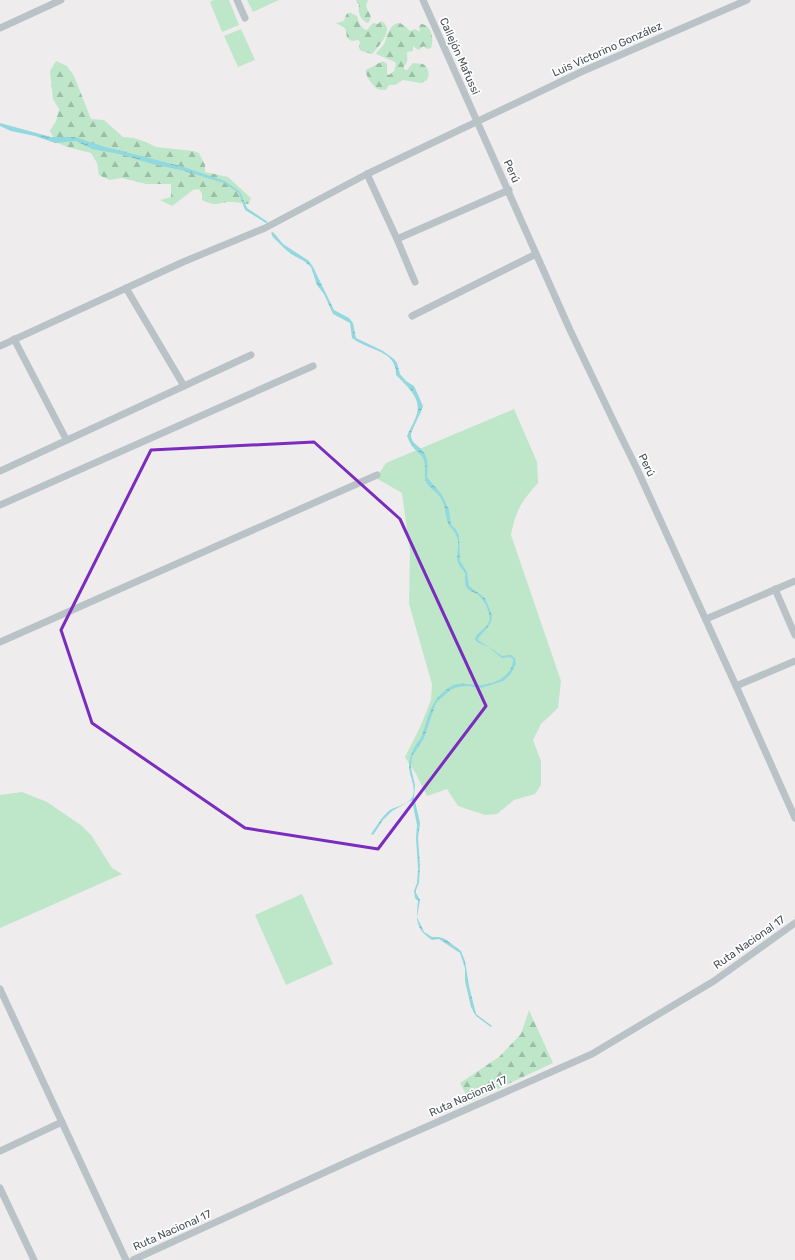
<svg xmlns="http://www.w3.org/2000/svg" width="795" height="1260" viewBox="0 0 795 1260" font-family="Rubik,sans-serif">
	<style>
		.grass { fill: #bee7c9 }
		.forest { fill: url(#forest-firs) }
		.water { fill: url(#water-ripples) }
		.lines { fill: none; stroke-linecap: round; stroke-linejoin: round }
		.minor { stroke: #b9c2c6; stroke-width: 7 }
		.marked { fill: none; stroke: #7b2cbf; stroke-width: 3; stroke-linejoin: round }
		.labels { text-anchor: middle; stroke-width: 3.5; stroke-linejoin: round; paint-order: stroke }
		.street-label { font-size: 11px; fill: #465156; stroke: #fff }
	</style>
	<defs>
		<pattern id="forest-firs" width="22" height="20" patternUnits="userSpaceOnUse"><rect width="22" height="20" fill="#bee7c9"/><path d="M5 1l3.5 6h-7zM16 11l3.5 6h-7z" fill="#9cbea6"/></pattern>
		<pattern id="water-ripples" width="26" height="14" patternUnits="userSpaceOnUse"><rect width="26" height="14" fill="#91d8df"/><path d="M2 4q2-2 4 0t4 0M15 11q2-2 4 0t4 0" fill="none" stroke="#78b2b8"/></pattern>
	</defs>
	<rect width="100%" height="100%" fill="#eeecec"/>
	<g class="grass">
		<path d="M 214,0 L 229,0 L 239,25 L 222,32 L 210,2 Z"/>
		<path d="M 247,0 L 279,0 L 253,12 Z"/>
		<path d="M 241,29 L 255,60 L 238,67 L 224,36 Z"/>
		<path d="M 514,409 L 537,462 L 538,483 C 521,502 516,510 511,535 L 561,681 L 558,708 L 541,724 L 533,740 L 541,761 L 541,785 L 535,794 L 514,800 L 497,814 L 485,815 L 458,806 L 447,789 L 427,796 L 416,774 L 405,757 L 421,725 L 431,700 L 432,684 L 409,604 L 410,551 L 402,493 L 376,478 L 386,463 Z"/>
		<path d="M 22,792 L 47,802 L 82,826 L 91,835 L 112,868 L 122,874 L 0,928 L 0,795 Z"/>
		<path d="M 302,894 L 333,964 L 286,985 L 255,915 Z"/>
	</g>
	<g class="forest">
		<path d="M 356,0 L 368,0 L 366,6 C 368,13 374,16 368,23 C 360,20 358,13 359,5 Z"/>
		<path d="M 348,13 L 351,13 L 357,16 L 360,25 L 364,29 L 367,30 L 373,23 L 378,24 L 381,21 C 396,28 379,46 372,54 L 361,51 L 359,48 L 360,42 L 358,40 L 352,41 L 347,38 C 346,25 345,29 336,23 L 344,21 L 346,15 Z"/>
		<path d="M 400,23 L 406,27 L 410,31 L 415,29 L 420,32 L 419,26 L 421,24 C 432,25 434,40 431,48 L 427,49 L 424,46 L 418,50 L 413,46 L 413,51 L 407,52 C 407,58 409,62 404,66 L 404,69 L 407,70 L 413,63 L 423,64 C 429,69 430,73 427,80 L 421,83 L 403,80 L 395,85 L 389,85 L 386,90 C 383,90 379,90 376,88 C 372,84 365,76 366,70 L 383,61 L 387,64 L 387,74 L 389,75 L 394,71 L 396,64 L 395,62 L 376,54 C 378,49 382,48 384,44 C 388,36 389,23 400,23 Z"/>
		<path d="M 56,61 L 67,66 L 74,76 L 91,119 L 104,120 L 123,137 L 134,138 L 146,142 L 156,147 L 193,151 L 199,153 L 205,165 L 205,172 L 228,177 L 251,198 L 249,204 C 244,204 238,202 233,202 C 219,201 217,208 202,200 L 202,194 L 199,189 L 193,190 L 172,206 L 160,200 L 171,197 L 171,184 L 146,184 L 122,178 L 109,180 L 99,175 L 97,163 L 91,153 L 67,147 L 56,142 L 50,131 L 56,121 L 59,109 L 53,99 L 50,71 Z"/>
		<path d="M 529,1010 L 553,1063 L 472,1101 L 468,1098 L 460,1083 L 499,1057 L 521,1034 Z"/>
	</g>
	<g class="water">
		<path d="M 0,123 L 51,137 L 75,137 L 102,146 L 184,167 L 222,180 L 228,183 L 240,192 L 247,208 L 268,222 L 266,223 L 245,210 L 239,193 L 224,183 L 181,170 L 156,165 L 119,154 L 92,149 L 76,141 L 55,143 L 35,136 L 11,131 L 0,126 Z"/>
		<path d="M 273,232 L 283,244 L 309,261 L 313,267 L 334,310 L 349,318 L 353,323 L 356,338 L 383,351 L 394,359 L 397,363 L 400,374 L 406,381 L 414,386 L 423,406 C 421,414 411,430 411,435 C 411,443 418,445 422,450 C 429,458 428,468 427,477 L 442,495 L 449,510 L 451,525 L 455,528 L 459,535 L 460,561 L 467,572 L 469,586 L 485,598 L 492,615 L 491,622 L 488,627 L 479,637 L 478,640 L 502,656 L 511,655 L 515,658 L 516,664 L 510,675 L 503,681 L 481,688 L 468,686 L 458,687 L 450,690 L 436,703 L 424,738 L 412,757 L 411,768 L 415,785 L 414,797 L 420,823 L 418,838 L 420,865 L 419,883 L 416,890 L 416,893 L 420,900 L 417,917 L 424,932 L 432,937 L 439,937 L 445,939 L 461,951 L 465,961 L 469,986 L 476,1014 L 492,1026 L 491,1027 L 476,1016 L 471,1007 L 465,981 L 465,968 L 460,953 L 439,939 L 432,940 C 415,929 416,919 418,901 L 415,898 L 414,891 L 417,883 L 418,869 L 416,838 L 417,825 L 412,800 L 392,811 L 383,820 L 373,835 L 371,834 C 377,826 382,816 390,810 C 397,806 410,804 413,796 C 416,785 409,776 409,766 C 409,758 413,749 417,743 C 419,740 421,739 422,735 C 427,722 429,707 439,696 C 442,693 449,687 453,685 C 463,682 471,685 481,685 C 495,684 513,676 513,659 L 510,657 L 502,658 L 488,647 L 477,642 L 475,639 C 478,631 486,629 489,622 C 492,614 484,599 477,594 C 474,592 469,591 467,588 C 464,584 465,577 465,572 C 449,558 464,548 455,533 C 453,529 449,527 448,523 C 445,514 446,506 440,497 C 437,492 428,487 426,482 C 423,474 427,466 423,458 C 420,453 416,451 413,447 C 410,444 409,440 407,436 C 409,430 413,425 415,419 C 424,400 409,388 396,375 C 397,350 369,351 352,338 L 350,323 L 333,314 L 324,294 L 317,285 L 311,267 L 304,261 L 291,254 L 284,248 L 273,237 L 271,233 Z"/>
	</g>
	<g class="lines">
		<g class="minor">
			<path d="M 237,0 L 245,18"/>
			<path d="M 423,0 L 570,330 L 614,422 L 637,469 L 736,686 L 795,818"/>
			<path d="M 0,28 L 61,0"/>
			<path d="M 367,174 L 397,239 L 509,190"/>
			<path d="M 397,239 L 415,282"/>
			<path d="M 126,288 L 184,386"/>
			<path d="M 412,316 L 536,254"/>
			<path d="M 14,339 L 66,439"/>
			<path d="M 0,346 L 183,262 L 265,228 L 367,174 L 581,72 L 747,0"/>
			<path d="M 0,471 L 251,355"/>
			<path d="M 0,505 L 313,366"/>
			<path d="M 775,589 L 795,635"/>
			<path d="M 706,619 L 795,581"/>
			<path d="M 0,642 L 377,475"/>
			<path d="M 736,686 L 795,661"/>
			<path d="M 0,989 L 126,1260"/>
			<path d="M 0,1151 L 62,1122"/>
			<path d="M 0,1188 L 34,1260"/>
			<path d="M 133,1260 L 367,1153 L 592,1054 L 714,981 L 795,923"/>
		</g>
	</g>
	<path class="marked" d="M 314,442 L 400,519 L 486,706 L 378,849 L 245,828 L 92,723 L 61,630 L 151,450 Z"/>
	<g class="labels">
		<g class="street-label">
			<text transform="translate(607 49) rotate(-24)" y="4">Luis Victorino González</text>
			<text transform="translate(460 56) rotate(66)" y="4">Callejón Mafussi</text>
			<text transform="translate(512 171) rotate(66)" y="4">Perú</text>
			<text transform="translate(647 465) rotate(64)" y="4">Perú</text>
			<text transform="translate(749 942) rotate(-35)" y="4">Ruta Nacional 17</text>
			<text transform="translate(468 1096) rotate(-24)" y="4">Ruta Nacional 17</text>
			<text transform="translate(172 1230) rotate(-24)" y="4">Ruta Nacional 17</text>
		</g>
	</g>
</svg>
